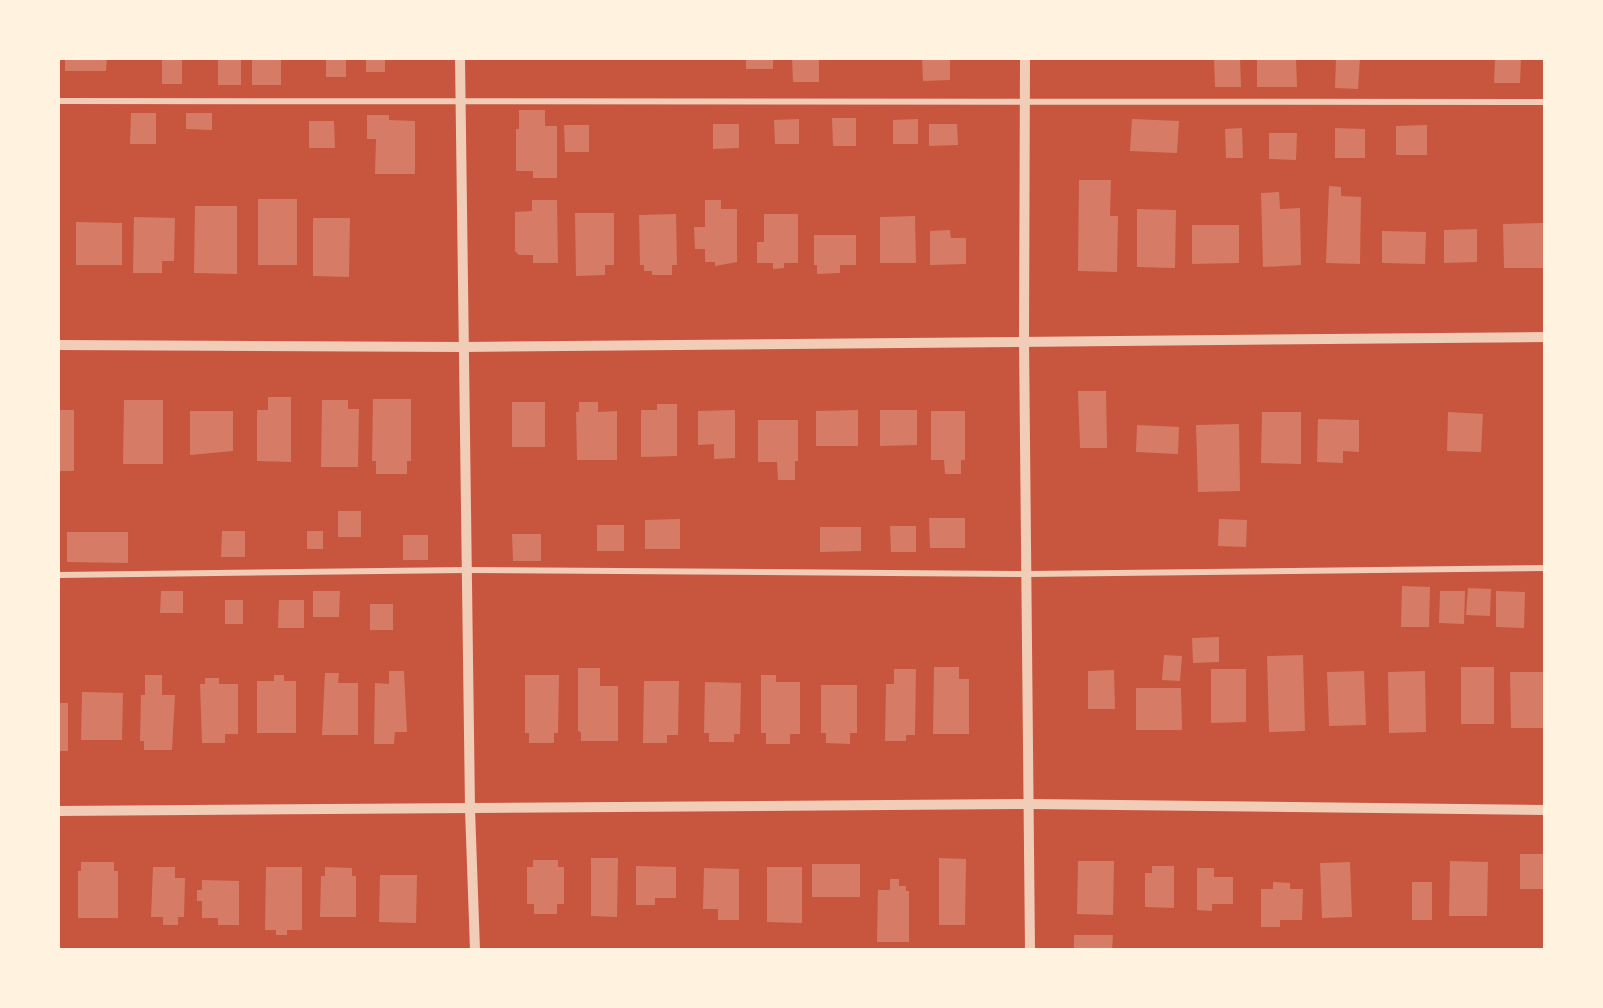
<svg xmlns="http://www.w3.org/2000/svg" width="1603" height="1008" viewBox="0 0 1603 1008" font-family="'Public Sans',sans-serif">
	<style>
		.building { fill: #d67c66 }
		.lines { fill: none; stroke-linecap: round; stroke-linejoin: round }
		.service { stroke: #f1ccb7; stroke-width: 6 }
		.minor { stroke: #f1ccb7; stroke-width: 10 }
	</style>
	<rect width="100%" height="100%" fill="#c8553d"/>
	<g class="building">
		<path d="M 65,58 L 107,58 L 106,71 L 65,71 Z"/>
		<rect x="162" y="58" width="20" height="26"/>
		<rect x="218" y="58" width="23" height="27"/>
		<rect x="252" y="58" width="29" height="27"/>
		<rect x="326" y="58" width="20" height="19"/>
		<rect x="366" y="58" width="19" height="14"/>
		<rect x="746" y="58" width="27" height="11"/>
		<path d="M 792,58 L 819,58 L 819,82 L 793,82 Z"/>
		<path d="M 922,58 L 950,58 L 950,80 L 923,81 Z"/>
		<path d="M 1214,58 L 1240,58 L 1241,87 L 1215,87 Z"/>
		<path d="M 1257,58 L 1296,58 L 1297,87 L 1257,87 Z"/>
		<path d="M 1336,58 L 1360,58 L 1358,89 L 1335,88 Z"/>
		<path d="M 1495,58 L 1521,58 L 1520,83 L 1494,83 Z"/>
		<path d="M 519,110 L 545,110 L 545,126 L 557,126 L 557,178 L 533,178 L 533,171 L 516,171 L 516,129 L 519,129 Z"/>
		<path d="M 131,113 L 156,113 L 156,144 L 130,144 Z"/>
		<path d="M 186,113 L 212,113 L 212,130 L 186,129 Z"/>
		<path d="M 367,115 L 389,115 L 389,120 L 415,121 L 415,174 L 375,174 L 376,139 L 367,139 Z"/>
		<path d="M 832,118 L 856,118 L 856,146 L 833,146 Z"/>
		<path d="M 799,119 L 799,144 L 775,144 L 774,120 Z"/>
		<path d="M 918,119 L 918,144 L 893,144 L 893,120 Z"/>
		<path d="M 1132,119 L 1179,121 L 1177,153 L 1130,151 Z"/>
		<path d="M 309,121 L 334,121 L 335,148 L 309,148 Z"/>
		<path d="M 713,124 L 739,124 L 739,148 L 713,149 Z"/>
		<path d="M 929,124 L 957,124 L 958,145 L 929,146 Z"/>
		<path d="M 564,125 L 589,125 L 589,152 L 565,152 Z"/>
		<path d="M 1427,125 L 1427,155 L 1396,155 L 1396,126 Z"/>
		<path d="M 1242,128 L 1243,158 L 1226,158 L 1225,129 Z"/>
		<path d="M 1335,128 L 1365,129 L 1365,158 L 1335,158 Z"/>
		<path d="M 1269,133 L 1297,133 L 1296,160 L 1269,159 Z"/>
		<path d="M 1079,180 L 1111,180 L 1110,216 L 1118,216 L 1117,272 L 1078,271 Z"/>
		<path d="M 1329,186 L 1341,187 L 1341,196 L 1361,197 L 1360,264 L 1326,263 Z"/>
		<path d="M 1279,192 L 1280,209 L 1300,208 L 1301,265 L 1263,267 L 1261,193 Z"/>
		<rect x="258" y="199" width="39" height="66"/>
		<path d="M 532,200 L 557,200 L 558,263 L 533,263 L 533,255 L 519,255 L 515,251 L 515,212 L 532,211 Z"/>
		<path d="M 705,200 L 721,200 L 721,209 L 737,209 L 737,262 L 715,266 L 715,262 L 705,262 L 705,249 L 695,249 L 694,227 L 705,227 Z"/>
		<path d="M 195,206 L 237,206 L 237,274 L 194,273 Z"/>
		<path d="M 1137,209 L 1176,210 L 1175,268 L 1137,267 Z"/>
		<path d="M 575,213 L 614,213 L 614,265 L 605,265 L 605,275 L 576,276 Z"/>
		<path d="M 676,214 L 677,265 L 672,265 L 672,275 L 652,275 L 652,271 L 644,271 L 644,265 L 640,265 L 639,215 Z"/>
		<path d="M 764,214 L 798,214 L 798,263 L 784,263 L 784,268 L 773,269 L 773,263 L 757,263 L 757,242 L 764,242 Z"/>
		<path d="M 915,216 L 916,263 L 880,263 L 880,217 Z"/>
		<path d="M 134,217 L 175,218 L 174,261 L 162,261 L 162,273 L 133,273 Z"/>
		<path d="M 313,218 L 350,218 L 349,277 L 313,276 Z"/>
		<path d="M 76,222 L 122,223 L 122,265 L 76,265 Z"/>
		<path d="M 1543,223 L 1543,268 L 1504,268 L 1503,224 Z"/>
		<path d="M 1192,225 L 1239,225 L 1239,263 L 1192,264 Z"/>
		<path d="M 1477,229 L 1477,262 L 1444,263 L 1444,230 Z"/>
		<path d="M 950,230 L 951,238 L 966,238 L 966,264 L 930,265 L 930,231 Z"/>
		<path d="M 1382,231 L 1426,232 L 1425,264 L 1382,263 Z"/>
		<path d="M 814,235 L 856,235 L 856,265 L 840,265 L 840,273 L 817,274 L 817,265 L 814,265 Z"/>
		<path d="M 1078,391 L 1106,391 L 1107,448 L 1080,448 Z"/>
		<path d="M 268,397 L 291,397 L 291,462 L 257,461 L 257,410 L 268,410 Z"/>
		<path d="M 373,399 L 411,399 L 411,461 L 407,461 L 407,474 L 376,474 L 376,461 L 372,461 Z"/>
		<path d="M 124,400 L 163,400 L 163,464 L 123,464 Z"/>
		<path d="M 322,400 L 348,400 L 348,409 L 359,409 L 358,467 L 321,467 Z"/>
		<rect x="512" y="402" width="33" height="45"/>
		<path d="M 579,402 L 598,402 L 598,412 L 617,411 L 617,460 L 577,460 L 576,412 L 579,412 Z"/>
		<path d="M 657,404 L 677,404 L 677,456 L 641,457 L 641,410 L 657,410 Z"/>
		<rect x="58" y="410" width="16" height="61"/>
		<path d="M 735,410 L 735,458 L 714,459 L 714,444 L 698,445 L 698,411 Z"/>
		<path d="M 858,410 L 858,446 L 816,446 L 816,411 Z"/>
		<path d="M 880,410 L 917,410 L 917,445 L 880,446 Z"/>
		<path d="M 190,411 L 233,411 L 233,451 L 190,455 Z"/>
		<path d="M 931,411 L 965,411 L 965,460 L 961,460 L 961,474 L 945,474 L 944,460 L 931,460 Z"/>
		<path d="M 1262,412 L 1301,412 L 1301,464 L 1261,463 Z"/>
		<path d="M 1448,412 L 1483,414 L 1481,452 L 1447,451 Z"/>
		<path d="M 1318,419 L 1359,420 L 1359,452 L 1343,451 L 1343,463 L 1317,462 Z"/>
		<path d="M 758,420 L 798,420 L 798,461 L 795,461 L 795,480 L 778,480 L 777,462 L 758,462 Z"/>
		<path d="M 1239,424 L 1240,491 L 1198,492 L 1196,425 Z"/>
		<path d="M 1137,425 L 1179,427 L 1178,454 L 1136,452 Z"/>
		<rect x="338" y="511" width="23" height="26"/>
		<path d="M 929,518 L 965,518 L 965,548 L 930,548 Z"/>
		<path d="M 680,519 L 680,549 L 645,549 L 645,520 Z"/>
		<path d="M 1219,519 L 1247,520 L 1246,547 L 1218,546 Z"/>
		<rect x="597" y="525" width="27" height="26"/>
		<path d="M 890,526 L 916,526 L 916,552 L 891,552 Z"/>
		<path d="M 820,527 L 861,527 L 861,551 L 820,552 Z"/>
		<path d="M 222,531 L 245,531 L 245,557 L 221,557 Z"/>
		<rect x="307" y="531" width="16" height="18"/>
		<path d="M 67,532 L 128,532 L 128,563 L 67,562 Z"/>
		<path d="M 512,534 L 541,534 L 541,561 L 513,561 Z"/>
		<rect x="403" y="535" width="25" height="25"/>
		<path d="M 1402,586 L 1430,587 L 1429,627 L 1401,627 Z"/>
		<path d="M 1468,588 L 1491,589 L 1490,616 L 1466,615 Z"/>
		<path d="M 161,591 L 183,591 L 183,613 L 160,613 Z"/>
		<path d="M 313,591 L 340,591 L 339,617 L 313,617 Z"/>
		<path d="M 1440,591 L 1465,591 L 1464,624 L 1439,623 Z"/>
		<path d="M 1496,591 L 1525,592 L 1524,628 L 1496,627 Z"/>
		<rect x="225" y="600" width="18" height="24"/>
		<path d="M 279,600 L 304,600 L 304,628 L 278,628 Z"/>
		<rect x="370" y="604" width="23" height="26"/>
		<path d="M 1219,637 L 1219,662 L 1193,663 L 1192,638 Z"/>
		<path d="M 1164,655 L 1182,656 L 1180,681 L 1162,680 Z"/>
		<path d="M 1303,655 L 1305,731 L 1269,732 L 1267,656 Z"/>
		<path d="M 934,667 L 959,667 L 959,679 L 969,679 L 969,734 L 933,734 Z"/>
		<rect x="1461" y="667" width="33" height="57"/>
		<path d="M 578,668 L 600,668 L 600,686 L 618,686 L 618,741 L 581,741 L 581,732 L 578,731 Z"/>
		<path d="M 894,669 L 916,669 L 915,735 L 906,735 L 906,741 L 885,741 L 886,684 L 894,684 Z"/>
		<path d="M 1211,669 L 1246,669 L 1246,722 L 1211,723 Z"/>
		<path d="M 1114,670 L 1115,709 L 1088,709 L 1088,671 Z"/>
		<path d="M 389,671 L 404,671 L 407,732 L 395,732 L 394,744 L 374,744 L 375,683 L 389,684 Z"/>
		<path d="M 1364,671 L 1366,725 L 1329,726 L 1327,672 Z"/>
		<path d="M 1425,671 L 1426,732 L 1389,733 L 1388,672 Z"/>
		<path d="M 1510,672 L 1546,672 L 1546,728 L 1511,728 Z"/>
		<path d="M 325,673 L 339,673 L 338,683 L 358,683 L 358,735 L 322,735 Z"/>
		<path d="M 145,675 L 162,675 L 162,695 L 175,695 L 172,750 L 144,750 L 144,741 L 140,741 L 141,695 L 145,695 Z"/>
		<path d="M 274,675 L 284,675 L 284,681 L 296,681 L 296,733 L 257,733 L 257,681 L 274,681 Z"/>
		<path d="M 525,675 L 559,675 L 558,733 L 554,733 L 554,743 L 529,743 L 529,733 L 525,733 Z"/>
		<path d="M 761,675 L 776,675 L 776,682 L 800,682 L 800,734 L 790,734 L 790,744 L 766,744 L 766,733 L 761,733 Z"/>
		<path d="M 205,678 L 219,678 L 219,684 L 238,684 L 238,734 L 225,734 L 225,743 L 202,743 L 200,684 L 205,684 Z"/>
		<path d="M 644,681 L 679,681 L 678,735 L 667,735 L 667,743 L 643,743 Z"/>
		<path d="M 705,682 L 741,683 L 740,734 L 734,734 L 734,742 L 709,742 L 709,733 L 704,733 Z"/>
		<path d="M 821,685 L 857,685 L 857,733 L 850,733 L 850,744 L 826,743 L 826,733 L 821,733 Z"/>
		<path d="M 1136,688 L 1181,688 L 1182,730 L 1136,730 Z"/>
		<path d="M 82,692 L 123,693 L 122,740 L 81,740 Z"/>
		<rect x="58" y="703" width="10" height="48"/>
		<rect x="1520" y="854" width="26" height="35"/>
		<path d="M 591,858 L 618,858 L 617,917 L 591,916 Z"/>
		<path d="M 939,858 L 966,859 L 965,925 L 939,925 Z"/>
		<path d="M 533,860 L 558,860 L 558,867 L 564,867 L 564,904 L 557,904 L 557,914 L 534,914 L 534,904 L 527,904 L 527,867 L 533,867 Z"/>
		<path d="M 1078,861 L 1114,861 L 1113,915 L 1077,914 Z"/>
		<path d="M 1450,861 L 1488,862 L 1487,916 L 1449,916 Z"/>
		<path d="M 81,862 L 114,862 L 114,871 L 118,871 L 118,918 L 78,918 L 78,871 L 81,871 Z"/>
		<path d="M 1350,862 L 1352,917 L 1322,918 L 1320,863 Z"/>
		<rect x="812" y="864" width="48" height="33"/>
		<path d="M 636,866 L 676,867 L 676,898 L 655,898 L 655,905 L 636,905 Z"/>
		<path d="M 1152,866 L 1174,866 L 1174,908 L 1145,907 L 1145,873 L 1152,873 Z"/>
		<path d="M 153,867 L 175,867 L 175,878 L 185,878 L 184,917 L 178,917 L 178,925 L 163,925 L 163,917 L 151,917 Z"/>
		<path d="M 266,867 L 302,867 L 302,930 L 287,930 L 287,935 L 276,935 L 276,930 L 265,930 Z"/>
		<path d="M 325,867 L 352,868 L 352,876 L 356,876 L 356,917 L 320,917 L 321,876 L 325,876 Z"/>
		<path d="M 767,867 L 802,867 L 802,923 L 767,922 Z"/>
		<path d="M 704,868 L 739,869 L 739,920 L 718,920 L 718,909 L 703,909 Z"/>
		<path d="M 1197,868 L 1214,868 L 1214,877 L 1233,877 L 1233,904 L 1212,904 L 1212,911 L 1197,910 Z"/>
		<path d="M 380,875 L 417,875 L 416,923 L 379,922 Z"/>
		<path d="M 890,879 L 899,879 L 899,886 L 906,886 L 906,891 L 909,891 L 909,942 L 877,942 L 878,890 L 890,890 Z"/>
		<path d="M 202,880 L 239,881 L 239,925 L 218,925 L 218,918 L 202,918 L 202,901 L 197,901 L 197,890 L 202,890 Z"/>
		<path d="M 1273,882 L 1290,883 L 1290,889 L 1303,889 L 1302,920 L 1280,920 L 1280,927 L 1261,927 L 1261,889 L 1273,889 Z"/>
		<rect x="1412" y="882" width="20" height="38"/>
		<path d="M 1074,935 L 1113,935 L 1112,950 L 1074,950 Z"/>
	</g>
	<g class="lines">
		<g class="service">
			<path d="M 58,101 L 1546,102"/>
			<path d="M 58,575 L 466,570 L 1028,574 L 1546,568"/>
		</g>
		<g class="minor">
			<path d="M 460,58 L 470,809 L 475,950"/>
			<path d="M 1025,58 L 1024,340 L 1030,950"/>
			<path d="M 58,345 L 463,347 L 1546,337"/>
			<path d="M 58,811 L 1031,804 L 1546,810"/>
		</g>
	</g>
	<rect width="1603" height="1008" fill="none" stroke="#fff3e0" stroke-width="120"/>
</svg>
